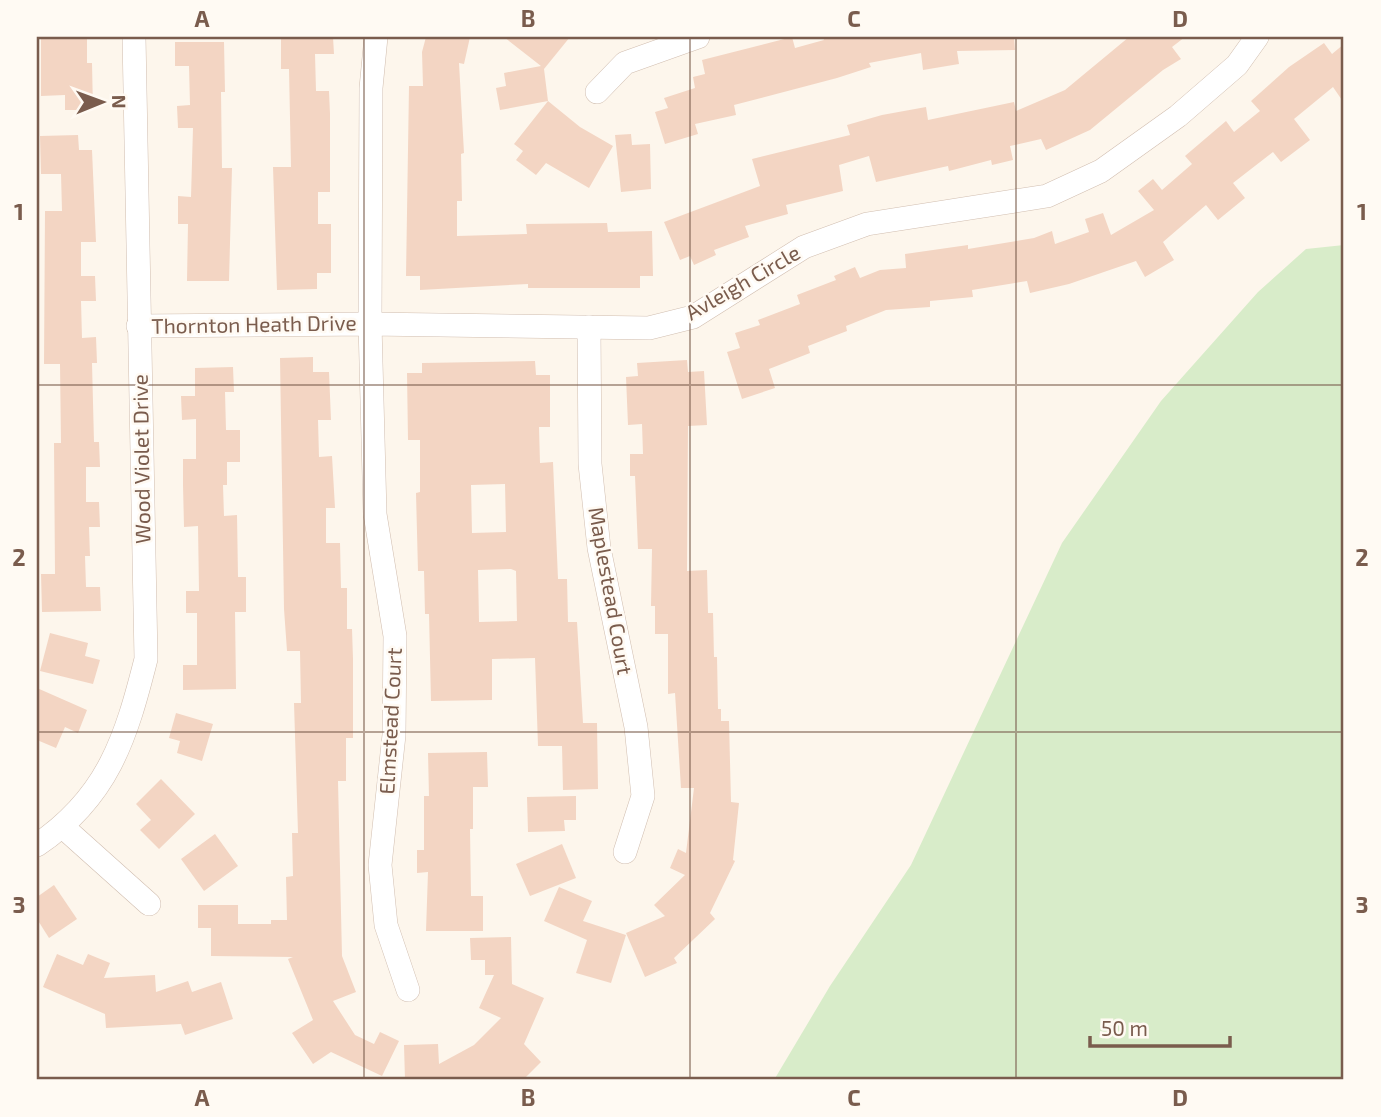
<svg xmlns="http://www.w3.org/2000/svg" width="1381" height="1117" viewBox="0 0 1381 1117" font-family="'Exo 2',sans-serif">
	<style>
		.green { fill: #d8ecc9 }
		.building { fill: #f3d5c3; fill-rule: evenodd }
		.lines { fill: none; stroke-linecap: round; stroke-linejoin: round }
		.minor-casing { stroke: #d1beb0; stroke-width: 24 }
		.minor { stroke: #fff; stroke-width: 23 }
		.grid { fill: none; stroke: #7a5c4d; stroke-width: 2; stroke-opacity: 0.55 }
		.labels { text-anchor: middle; stroke-width: 5; stroke-linejoin: round; paint-order: stroke }
		.street-label { font-size: 21px; fill: #7a5c4d; stroke: #fffaf3 }
		.neatline { fill: none; stroke: #7a5c4d; stroke-width: 2.5 }
		.grid-label { font-size: 23px; text-anchor: middle; font-weight: bold; fill: #7a5c4d }
	</style>
	<rect width="100%" height="100%" fill="#fdf6ec"/>
	<path class="green" d="M 1344,245 L 1344,1080 L 774,1080 L 830,986 L 911,865 L 1062,543 L 1161,401 L 1258,292 L 1306,249 Z"/>
	<g class="building">
		<path d="M 41,37 L 87,37 L 87,63 L 92,63 L 93,110 L 65,110 L 65,95 L 41,96 Z"/>
		<path d="M 281,37 L 333,37 L 334,54 L 315,54 L 316,91 L 329,91 L 330,114 L 330,192 L 318,192 L 318,224 L 331,224 L 331,273 L 317,273 L 317,289 L 277,290 L 273,167 L 291,167 L 289,69 L 281,69 Z"/>
		<path d="M 426,37 L 470,37 L 464,64 L 459,63 L 464,153 L 461,154 L 462,201 L 457,201 L 457,236 L 527,234 L 526,224 L 607,223 L 608,232 L 652,231 L 653,276 L 640,276 L 640,288 L 528,288 L 528,284 L 420,290 L 420,276 L 406,276 L 409,86 L 423,86 L 422,52 Z"/>
		<path d="M 504,37 L 570,37 L 544,69 L 548,101 L 580,127 L 613,146 L 589,188 L 546,163 L 536,175 L 516,160 L 523,151 L 514,144 L 548,101 L 500,110 L 496,88 L 506,86 L 504,73 L 541,66 Z"/>
		<path d="M 792,37 L 795,48 L 824,40 L 823,37 L 1014,37 L 1015,50 L 957,51 L 959,64 L 923,70 L 921,53 L 869,63 L 871,67 L 837,78 L 734,105 L 736,115 L 695,124 L 698,134 L 665,144 L 655,112 L 668,108 L 664,98 L 695,88 L 693,77 L 705,74 L 702,60 Z"/>
		<path d="M 1129,37 L 1185,37 L 1172,47 L 1181,59 L 1163,70 L 1090,130 L 1046,150 L 1041,139 L 1010,146 L 1013,160 L 992,165 L 991,160 L 949,171 L 948,166 L 876,182 L 869,156 L 839,165 L 843,191 L 786,205 L 788,214 L 745,226 L 749,237 L 714,250 L 716,255 L 694,265 L 690,256 L 680,260 L 664,222 L 760,186 L 752,159 L 850,135 L 847,125 L 882,115 L 926,107 L 928,120 L 1014,102 L 1016,111 L 1065,90 Z"/>
		<path d="M 175,42 L 224,42 L 225,92 L 221,92 L 222,168 L 232,168 L 229,281 L 187,281 L 188,224 L 178,224 L 178,196 L 191,197 L 193,128 L 178,128 L 177,106 L 190,105 L 189,66 L 175,66 Z"/>
		<path d="M 1324,43 L 1332,54 L 1344,44 L 1344,103 L 1333,87 L 1294,119 L 1310,140 L 1281,162 L 1273,152 L 1233,183 L 1245,198 L 1218,220 L 1206,205 L 1163,242 L 1174,260 L 1145,277 L 1136,261 L 1069,284 L 1030,293 L 1027,281 L 972,290 L 973,297 L 930,301 L 930,307 L 886,310 L 846,326 L 847,331 L 808,346 L 810,353 L 769,369 L 775,388 L 742,399 L 727,352 L 740,348 L 735,333 L 760,325 L 758,320 L 800,304 L 797,295 L 836,280 L 834,276 L 855,267 L 860,278 L 880,270 L 906,268 L 905,254 L 968,245 L 968,249 L 1034,238 L 1052,231 L 1055,244 L 1089,232 L 1085,219 L 1103,213 L 1111,235 L 1154,210 L 1138,191 L 1153,179 L 1162,190 L 1192,164 L 1185,156 L 1226,121 L 1234,132 L 1260,111 L 1251,101 L 1289,67 Z"/>
		<path d="M 631,134 L 632,145 L 650,144 L 651,189 L 621,192 L 615,135 Z"/>
		<path d="M 78,135 L 79,150 L 92,150 L 96,242 L 81,242 L 81,276 L 95,276 L 96,301 L 81,301 L 82,338 L 96,337 L 97,363 L 92,363 L 94,442 L 99,442 L 100,467 L 86,467 L 86,502 L 99,502 L 100,527 L 89,527 L 90,556 L 85,556 L 86,587 L 100,587 L 101,611 L 42,612 L 41,574 L 55,574 L 54,443 L 61,443 L 60,364 L 44,364 L 45,211 L 62,211 L 61,174 L 41,174 L 40,136 Z"/>
		<path d="M 313,357 L 313,372 L 329,372 L 331,420 L 318,420 L 319,457 L 332,456 L 335,508 L 326,508 L 326,543 L 340,543 L 341,588 L 347,588 L 347,629 L 352,629 L 353,659 L 353,738 L 346,738 L 346,781 L 338,781 L 342,956 L 356,992 L 333,1001 L 355,1035 L 374,1044 L 380,1032 L 399,1041 L 382,1076 L 331,1052 L 313,1064 L 292,1033 L 313,1020 L 288,959 L 293,957 L 211,956 L 211,928 L 198,928 L 198,905 L 238,905 L 238,924 L 271,924 L 271,920 L 287,920 L 286,877 L 293,876 L 292,833 L 298,833 L 294,703 L 301,703 L 300,651 L 287,651 L 284,609 L 280,358 Z"/>
		<path d="M 687,360 L 688,372 L 704,371 L 707,425 L 688,426 L 687,571 L 707,570 L 708,613 L 713,613 L 714,657 L 717,657 L 718,709 L 721,709 L 721,721 L 729,721 L 731,802 L 739,803 L 733,860 L 735,861 L 710,913 L 715,919 L 674,958 L 677,963 L 645,977 L 626,933 L 665,916 L 654,905 L 685,875 L 670,868 L 678,849 L 686,853 L 694,788 L 681,788 L 675,693 L 668,694 L 668,634 L 655,634 L 655,606 L 651,606 L 652,549 L 638,549 L 635,476 L 630,476 L 630,454 L 643,454 L 642,424 L 628,425 L 626,377 L 638,376 L 637,363 Z"/>
		<path d="M 535,361 L 536,375 L 550,375 L 550,427 L 539,427 L 540,463 L 553,462 L 558,579 L 567,579 L 568,622 L 577,622 L 583,723 L 597,723 L 598,789 L 563,790 L 562,746 L 538,746 L 535,658 L 492,659 L 492,700 L 431,701 L 429,614 L 425,614 L 424,571 L 418,571 L 416,493 L 420,492 L 420,440 L 408,440 L 407,373 L 422,373 L 422,363 ZM 505,484 L 506,532 L 472,533 L 471,485 ZM 511,569 L 516,571 L 517,621 L 479,622 L 478,570 Z"/>
		<path d="M 233,367 L 234,392 L 225,392 L 226,430 L 240,430 L 240,462 L 227,462 L 227,485 L 223,485 L 224,516 L 237,515 L 238,577 L 246,577 L 246,612 L 235,612 L 236,689 L 183,690 L 183,665 L 197,665 L 197,613 L 186,613 L 186,591 L 199,591 L 198,526 L 184,527 L 183,485 L 183,459 L 196,459 L 196,419 L 182,420 L 181,396 L 195,396 L 195,368 Z"/>
		<path d="M 50,633 L 88,643 L 85,656 L 100,660 L 93,684 L 40,671 Z"/>
		<path d="M 37,688 L 87,710 L 78,733 L 65,727 L 56,748 L 37,740 Z"/>
		<path d="M 176,713 L 213,724 L 202,761 L 177,753 L 180,741 L 169,738 Z"/>
		<path d="M 487,752 L 488,787 L 473,787 L 473,829 L 470,829 L 471,896 L 483,896 L 483,931 L 426,931 L 428,872 L 417,873 L 417,850 L 424,850 L 424,796 L 429,796 L 428,753 Z"/>
		<path d="M 161,779 L 195,814 L 159,849 L 140,830 L 151,820 L 136,804 Z"/>
		<path d="M 576,796 L 576,820 L 564,820 L 565,831 L 528,832 L 527,797 Z"/>
		<path d="M 215,834 L 238,866 L 204,891 L 181,859 Z"/>
		<path d="M 562,844 L 576,878 L 530,896 L 516,864 Z"/>
		<path d="M 54,885 L 77,919 L 49,938 L 37,919 L 37,897 Z"/>
		<path d="M 559,887 L 592,901 L 583,921 L 626,935 L 611,983 L 576,973 L 587,940 L 544,921 Z"/>
		<path d="M 511,937 L 512,984 L 544,998 L 524,1044 L 541,1062 L 523,1080 L 405,1080 L 404,1045 L 438,1044 L 439,1064 L 474,1045 L 501,1018 L 479,1008 L 494,975 L 485,975 L 485,960 L 471,960 L 470,938 Z"/>
		<path d="M 57,954 L 83,965 L 88,954 L 110,963 L 104,978 L 155,975 L 156,992 L 188,981 L 192,992 L 221,982 L 233,1019 L 185,1035 L 181,1024 L 106,1028 L 105,1014 L 43,987 Z"/>
	</g>
	<g class="lines">
		<g class="minor-casing">
			<g id="minor">
				<path d="M 376,37 L 371,88 L 370,324 L 375,514 L 395,636 L 394,735 L 380,865 L 386,925 L 408,990"/>
				<path d="M 597,92 L 625,63 L 698,37"/>
				<path d="M 138,326 L 370,324 L 649,328 L 693,317 L 804,247 L 867,224 L 1047,196 L 1101,171 L 1178,116 L 1237,65 L 1257,37"/>
				<path d="M 589,327 L 590,464 L 599,548 L 636,727 L 643,796 L 625,852"/>
				<path d="M 63,827 L 149,904"/>
				<path d="M 37,845 C 108,797 126,738 146,659 L 134,37"/>
			</g>
		</g>
		<use href="#minor" class="minor"/>
	</g>
	<path class="grid" d="M 364,37 L 364,1080M 690,37 L 690,1080M 1016,37 L 1016,1080M 37,385 L 1344,385M 37,732 L 1344,732"/>
	<g class="labels">
		<g class="street-label">
			<text transform="translate(743 283) rotate(-30)" y="7">Avleigh Circle</text>
			<text transform="translate(254 325) rotate(-1)" y="7">Thornton Heath Drive</text>
			<text transform="translate(142 459) rotate(-91)" y="7">Wood Violet Drive</text>
			<text transform="translate(610 591) rotate(80)" y="7">Maplestead Court</text>
			<text transform="translate(391 721) rotate(-87)" y="7">Elmstead Court</text>
		</g>
	</g>
	<rect width="1381" height="1117" fill="none" stroke="#fffaf3" stroke-width="77"/>
	<g transform="translate(102 102) rotate(89)" stroke="#fffaf3" stroke-width="5" paint-order="stroke">
	<path d="M0-5L12 26L0 18L-12 26Z" fill="#7a5c4d"/>
	<text y="-10" font-size="19" font-weight="bold" text-anchor="middle" fill="#7a5c4d">N</text>
	</g>
	<path d="M1090 1036v10h140v-10" fill="none" stroke="#7a5c4d" stroke-width="3.5"/>
	<text x="1101" y="1036" font-size="21" fill="#7a5c4d" stroke="#fffaf3" stroke-width="5" paint-order="stroke">50 m</text>
	<rect x="38" y="38" width="1304" height="1040" class="neatline"/>
	<g class="grid-label">
		<text x="202" y="27">A</text>
		<text x="528" y="27">B</text>
		<text x="854" y="27">C</text>
		<text x="1180" y="27">D</text>
		<text x="19" y="220">1</text>
		<text x="1362" y="220">1</text>
		<text x="19" y="566">2</text>
		<text x="1362" y="566">2</text>
		<text x="19" y="913">3</text>
		<text x="1362" y="913">3</text>
		<text x="202" y="1106">A</text>
		<text x="528" y="1106">B</text>
		<text x="854" y="1106">C</text>
		<text x="1180" y="1106">D</text>
	</g>
</svg>
